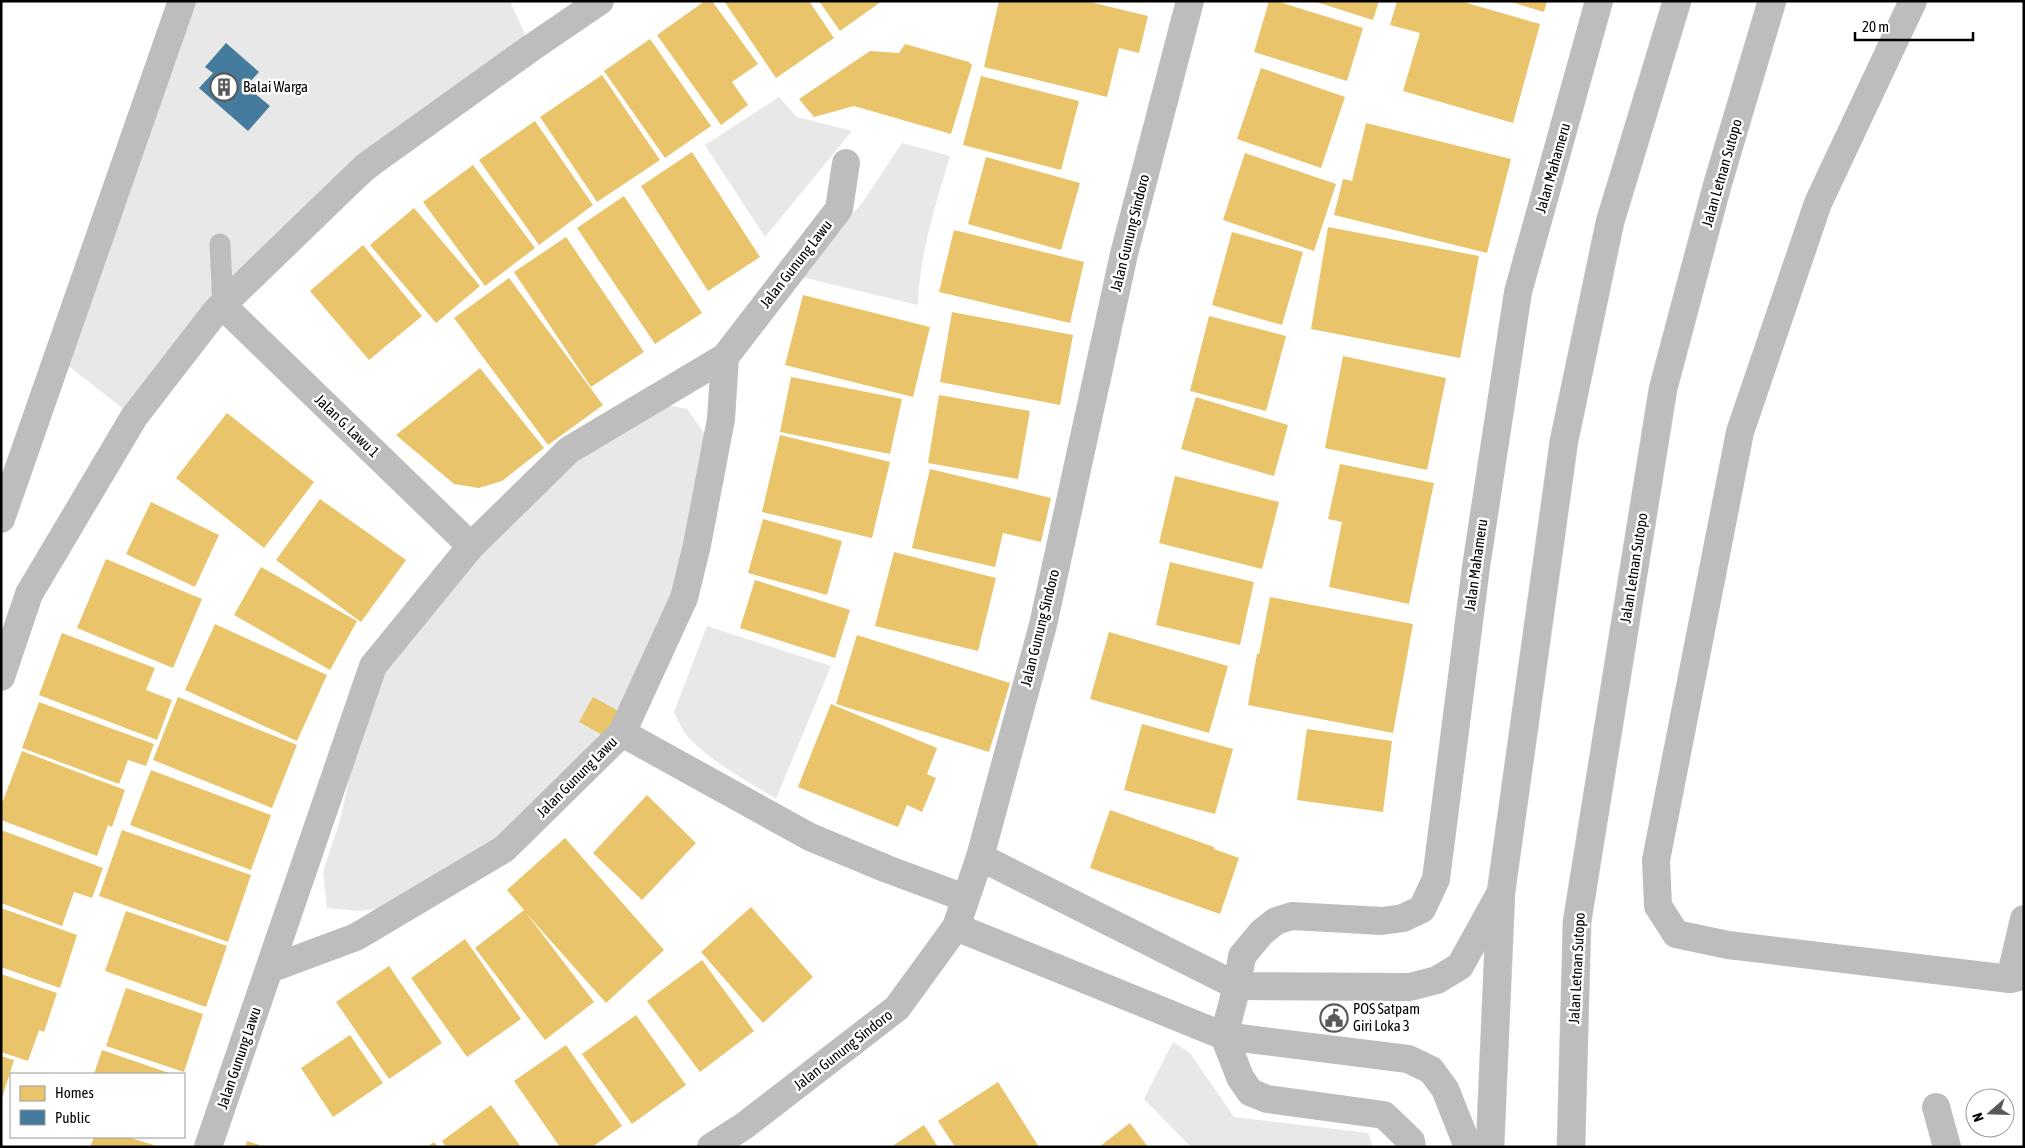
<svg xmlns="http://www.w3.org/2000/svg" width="2025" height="1148" viewBox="0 0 2025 1148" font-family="'Asap Condensed',sans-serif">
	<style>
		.green { fill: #e8e8e8 }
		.homes { fill: #e9c46a }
		.public { fill: #457b9d }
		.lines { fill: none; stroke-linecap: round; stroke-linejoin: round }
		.primary-casing { stroke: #dbdbdb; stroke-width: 29 }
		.lane { stroke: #bdbdbd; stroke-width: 21 }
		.street { stroke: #bdbdbd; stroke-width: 28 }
		.primary { stroke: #bdbdbd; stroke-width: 28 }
		.labels { text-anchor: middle; stroke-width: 5; stroke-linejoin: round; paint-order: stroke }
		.poi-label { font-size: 15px; fill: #000; stroke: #fff; text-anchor: start }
		.street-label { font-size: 15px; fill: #000; stroke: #fff }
	</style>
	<rect width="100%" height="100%" fill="#fff"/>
	<g class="green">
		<path d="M 193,1 L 510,1 L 531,48 L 216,311 L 134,417 L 53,354 Z"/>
		<path d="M 779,97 L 797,117 L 852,131 L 765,237 L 705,145 Z"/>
		<path d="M 902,143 L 950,156 C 936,203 919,256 918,305 L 797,276 L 863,202 Z"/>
		<path d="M 663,404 L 687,409 L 705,434 L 684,598 L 622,733 L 504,849 L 411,905 L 360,911 L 327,908 L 323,872 L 341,817 L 373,666 L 578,444 Z"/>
		<path d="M 707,626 L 831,666 L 776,799 C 746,780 711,762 687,736 C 682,729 678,720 674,712 Z"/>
		<path d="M 1173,1042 L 1190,1053 L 1234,1117 L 1368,1133 L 1373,1147 L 1191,1147 L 1144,1099 Z"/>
	</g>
	<g class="homes">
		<path d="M 705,1 L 712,1 L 758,64 L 732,82 L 748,105 L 721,125 L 657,35 Z"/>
		<path d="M 724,1 L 809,1 L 834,38 L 776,78 Z"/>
		<path d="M 819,1 L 882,1 L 840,31 Z"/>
		<path d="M 999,1 L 1086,1 L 1148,16 L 1139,53 L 1119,48 L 1107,97 L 984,67 Z"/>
		<path d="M 1269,1 L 1276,1 L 1363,28 L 1347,81 L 1254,52 Z"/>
		<path d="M 1313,1 L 1379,1 L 1373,20 Z"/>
		<path d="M 1397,1 L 1460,1 L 1540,24 L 1513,123 L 1403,91 L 1420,33 L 1390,25 Z"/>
		<path d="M 1508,1 L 1547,1 L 1544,12 Z"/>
		<path d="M 650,39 L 711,126 L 665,158 L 604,71 Z"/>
		<path d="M 905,44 L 969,62 L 972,65 L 951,134 L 854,106 L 814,117 L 799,99 L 870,51 L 899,53 Z"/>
		<path d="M 1261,68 L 1345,97 L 1321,168 L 1237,139 Z"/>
		<path d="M 602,75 L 660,160 L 597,202 L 540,117 Z"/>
		<path d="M 981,76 L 1079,101 L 1061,170 L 963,145 Z"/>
		<path d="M 535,121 L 593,205 L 539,245 L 479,160 Z"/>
		<path d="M 1366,123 L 1511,159 L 1487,253 L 1334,215 L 1343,179 L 1352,181 Z"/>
		<path d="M 692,152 L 760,257 L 708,291 L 641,186 Z"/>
		<path d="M 1245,153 L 1336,184 L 1314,251 L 1223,220 Z"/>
		<path d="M 986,157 L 1080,183 L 1061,250 L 968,224 Z"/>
		<path d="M 473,165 L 535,248 L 485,286 L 423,202 Z"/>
		<path d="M 624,196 L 702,313 L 655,344 L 577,228 Z"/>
		<path d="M 414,208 L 480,286 L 436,323 L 370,245 Z"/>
		<path d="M 1328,227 L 1479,256 L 1460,358 L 1311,329 Z"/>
		<path d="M 954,230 L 1084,262 L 1070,323 L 939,292 Z"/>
		<path d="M 1232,232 L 1303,252 L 1282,325 L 1212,305 Z"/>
		<path d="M 566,237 L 644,352 L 591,387 L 514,272 Z"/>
		<path d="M 363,245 L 422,316 L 369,360 L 310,291 Z"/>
		<path d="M 509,278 L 603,405 L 548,445 L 454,318 Z"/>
		<path d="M 803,295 L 930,327 L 913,397 L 785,365 Z"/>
		<path d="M 952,312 L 1073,335 L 1060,405 L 940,382 Z"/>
		<path d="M 1209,316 L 1286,336 L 1266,411 L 1190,391 Z"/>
		<path d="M 1343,356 L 1446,378 L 1427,470 L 1325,448 Z"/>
		<path d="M 480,368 L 544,448 L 502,481 L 479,488 L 454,484 L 396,435 Z"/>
		<path d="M 791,377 L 902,399 L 890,454 L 780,432 Z"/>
		<path d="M 939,395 L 1030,411 L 1018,479 L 928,463 Z"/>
		<path d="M 1196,397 L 1288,425 L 1274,476 L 1181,449 Z"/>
		<path d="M 227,413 L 314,482 L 264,548 L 176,478 Z"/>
		<path d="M 780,435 L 890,462 L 872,538 L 762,512 Z"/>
		<path d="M 1340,464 L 1434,483 L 1409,604 L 1329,587 L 1342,522 L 1328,519 Z"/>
		<path d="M 930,469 L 1051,498 L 1041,542 L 1003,533 L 995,567 L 912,548 Z"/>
		<path d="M 1175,476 L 1279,502 L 1262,569 L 1159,543 Z"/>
		<path d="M 320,499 L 406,560 L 361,622 L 276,560 Z"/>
		<path d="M 151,502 L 219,535 L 195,587 L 126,554 Z"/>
		<path d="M 763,519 L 842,541 L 827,595 L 748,573 Z"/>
		<path d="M 894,552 L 996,578 L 978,651 L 875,626 Z"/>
		<path d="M 106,559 L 202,599 L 173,668 L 77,628 Z"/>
		<path d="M 1170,562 L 1254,582 L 1240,645 L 1156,625 Z"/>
		<path d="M 261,567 L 357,621 L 330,670 L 234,615 Z"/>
		<path d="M 755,580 L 850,610 L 835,658 L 740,628 Z"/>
		<path d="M 1270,597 L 1413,624 L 1393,733 L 1248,705 L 1257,654 L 1259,654 Z"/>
		<path d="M 215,624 L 327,675 L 297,741 L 185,690 Z"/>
		<path d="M 1109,632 L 1228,666 L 1209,733 L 1090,699 Z"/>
		<path d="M 62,633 L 155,668 L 146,690 L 172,700 L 157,740 L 39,695 Z"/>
		<path d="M 857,635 L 1010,683 L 989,752 L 836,704 Z"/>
		<path d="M 178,697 L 297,745 L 272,808 L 153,760 Z"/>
		<path d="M 593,697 L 620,712 L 606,737 L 579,722 Z"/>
		<path d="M 39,702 L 154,744 L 146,766 L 128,760 L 119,784 L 22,748 Z"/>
		<path d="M 831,704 L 937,748 L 927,774 L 936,778 L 922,812 L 907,805 L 898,827 L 798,787 Z"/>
		<path d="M 1142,724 L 1233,749 L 1215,814 L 1124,790 Z"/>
		<path d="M 1307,729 L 1392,741 L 1383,812 L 1297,800 Z"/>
		<path d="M 22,751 L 125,790 L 112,827 L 108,825 L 97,856 L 1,820 L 1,806 Z"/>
		<path d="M 151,770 L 271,815 L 251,870 L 130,825 Z"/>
		<path d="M 647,795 L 696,843 L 642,900 L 593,853 Z"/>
		<path d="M 1110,810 L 1214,847 L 1214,849 L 1239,858 L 1220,914 L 1090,868 Z"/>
		<path d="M 1,830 L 103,868 L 92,898 L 74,892 L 62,926 L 1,903 Z"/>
		<path d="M 122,830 L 251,875 L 228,942 L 99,896 Z"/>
		<path d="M 565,838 L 664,950 L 606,1003 L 527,914 L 594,1002 L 545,1040 L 475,948 L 524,910 L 507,890 Z"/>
		<path d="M 751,907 L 813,977 L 763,1023 L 701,952 Z"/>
		<path d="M 1,908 L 77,935 L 60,988 L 1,967 Z"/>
		<path d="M 126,911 L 227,946 L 206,1007 L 105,971 Z"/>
		<path d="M 465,939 L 521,1019 L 467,1057 L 411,978 Z"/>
		<path d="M 702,960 L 754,1031 L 700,1072 L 647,1001 Z"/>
		<path d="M 389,966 L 442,1043 L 389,1079 L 336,1002 Z"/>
		<path d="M 1,974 L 57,993 L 44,1032 L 39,1030 L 28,1061 L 1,1052 Z"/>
		<path d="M 126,988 L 203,1014 L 184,1072 L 106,1046 Z"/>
		<path d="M 636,1015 L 686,1085 L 632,1124 L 582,1054 Z"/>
		<path d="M 350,1035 L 383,1083 L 333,1117 L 301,1068 Z"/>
		<path d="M 566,1045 L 622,1126 L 592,1147 L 560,1147 L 514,1081 Z"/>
		<path d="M 102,1050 L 172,1074 L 94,1074 Z"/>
		<path d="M 1,1056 L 14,1060 L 2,1098 L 1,1098 Z"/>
		<path d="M 998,1082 L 1039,1147 L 955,1147 L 938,1121 Z"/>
		<path d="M 491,1105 L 521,1147 L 446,1147 L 442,1141 Z"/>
		<path d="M 1130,1123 L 1148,1147 L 1099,1147 Z"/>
		<path d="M 924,1125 L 938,1147 L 891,1147 Z"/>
		<path d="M 94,1137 L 128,1137 L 157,1146 L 90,1147 Z"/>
		<path d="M 247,1141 L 262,1146 L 262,1147 L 245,1147 Z"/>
		<path d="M 434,1142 L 438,1147 L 427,1147 Z"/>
	</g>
	<path class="public" d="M 226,43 L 259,72 L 246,86 L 270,106 L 248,131 L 199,88 L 213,73 L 205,67 Z"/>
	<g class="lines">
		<g class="primary-casing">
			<g id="primary">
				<path d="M 1490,1147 L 1501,892 L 1564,441 L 1610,222 L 1677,1"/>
				<path d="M 1571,1147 L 1577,922 L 1663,389 L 1717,186 L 1772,1"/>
			</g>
		</g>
		<path class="lane" d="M 220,244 L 223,306"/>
		<g class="street">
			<path d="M 1913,1 L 1818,203 L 1740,432 L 1656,860 L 1658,906 L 1676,934 L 1728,945 L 2010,979 L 2024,976"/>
			<path d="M 223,306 L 471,546"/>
			<path d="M 1,519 L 182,1"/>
			<path d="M 1,677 L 29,594 L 134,417 L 216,311 L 365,167 L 531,48 L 600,1"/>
			<path d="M 622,733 L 810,837 L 887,869 L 965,898"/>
			<path d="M 980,857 L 1237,986 L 1410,987 L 1437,980 L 1460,966 L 1501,892"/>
			<path d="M 956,927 L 1224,1036 L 1408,1059 L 1431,1070 L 1445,1089 L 1468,1147"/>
			<path d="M 270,969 L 356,937 L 504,849 L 622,733 L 684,598 L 697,545 L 721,419 L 725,357"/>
			<path d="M 2010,979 L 2024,919"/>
			<path d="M 1936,1107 L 1947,1147"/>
			<path d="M 208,1147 L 373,666 L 471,546 L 569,450 L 725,357 L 839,209 L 846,163"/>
			<path d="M 711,1147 L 744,1126 L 897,1008 L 956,927 L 980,857 L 1043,625 L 1124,254 L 1190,1"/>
			<path d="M 1412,1147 L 1411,1141 L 1384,1115 L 1267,1099 L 1250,1092 L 1240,1077 L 1224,1036 L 1237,986 L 1242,956 L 1262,932 L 1276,921 L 1292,916 L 1382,921 L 1403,918 L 1422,909 L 1436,879 L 1476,567 L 1518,292 L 1599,1"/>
		</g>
		<use href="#primary" class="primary"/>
	</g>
	<defs>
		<g id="building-ring" transform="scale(1.4375)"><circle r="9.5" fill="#fff" stroke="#595959" stroke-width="1.5"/><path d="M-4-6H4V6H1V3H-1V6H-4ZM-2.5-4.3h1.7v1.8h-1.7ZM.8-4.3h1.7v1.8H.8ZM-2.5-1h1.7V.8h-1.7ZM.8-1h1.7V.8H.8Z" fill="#595959"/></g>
		<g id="civic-ring" transform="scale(1.4375)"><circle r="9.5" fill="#fff" stroke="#595959" stroke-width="1.5"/><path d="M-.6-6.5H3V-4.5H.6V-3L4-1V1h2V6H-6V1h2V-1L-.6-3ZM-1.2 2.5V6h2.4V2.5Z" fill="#595959"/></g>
	</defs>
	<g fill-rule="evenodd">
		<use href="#building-ring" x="224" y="87"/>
		<use href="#civic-ring" x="1334" y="1018"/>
	</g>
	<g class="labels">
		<g class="poi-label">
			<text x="243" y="92">Balai Warga</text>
			<text x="1353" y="1014">POS Satpam<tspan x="1353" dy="17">Giri Loka 3</tspan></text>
		</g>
		<g class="street-label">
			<text transform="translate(1553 168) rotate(-74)" y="5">Jalan Mahameru</text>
			<text transform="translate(1722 173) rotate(-74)" y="5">Jalan Letnan Sutopo</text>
			<text transform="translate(1130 233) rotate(-76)" y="5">Jalan Gunung Sindoro</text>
			<text transform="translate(796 264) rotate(-52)" y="5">Jalan Gunung Lawu</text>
			<text transform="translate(347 426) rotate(44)" y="5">Jalan G. Lawu 1</text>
			<text transform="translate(1476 565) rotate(-82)" y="5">Jalan Mahameru</text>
			<text transform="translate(1634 568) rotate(-81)" y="5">Jalan Letnan Sutopo</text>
			<text transform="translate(1040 628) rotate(-76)" y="5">Jalan Gunung Sindoro</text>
			<text transform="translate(577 777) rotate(-45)" y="5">Jalan Gunung Lawu</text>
			<text transform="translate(1577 968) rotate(-87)" y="5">Jalan Letnan Sutopo</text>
			<text transform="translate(843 1050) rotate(-38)" y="5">Jalan Gunung Sindoro</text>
			<text transform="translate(239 1058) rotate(-71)" y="5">Jalan Gunung Lawu</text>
		</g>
	</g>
	<rect width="2025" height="1148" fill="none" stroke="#000000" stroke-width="5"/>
	<rect x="10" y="1073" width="175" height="65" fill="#ffffff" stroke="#999999"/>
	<rect x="20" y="1086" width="25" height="15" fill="#e9c46a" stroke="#999999"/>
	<text x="55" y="1098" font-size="15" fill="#000000">Homes</text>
	<rect x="20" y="1110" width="25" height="15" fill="#457b9d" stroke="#999999"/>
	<text x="55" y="1123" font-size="15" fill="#000000">Public</text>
	<g transform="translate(1990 1113) rotate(250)"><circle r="24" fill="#ffffff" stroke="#999999"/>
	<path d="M0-4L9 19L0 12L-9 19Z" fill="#595959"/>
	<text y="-8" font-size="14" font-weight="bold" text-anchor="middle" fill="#000000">N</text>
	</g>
	<path d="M1855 32v8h118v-8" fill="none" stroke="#000000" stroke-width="2.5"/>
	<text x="1862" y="32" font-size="15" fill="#000000" stroke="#ffffff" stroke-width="4" paint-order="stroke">20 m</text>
</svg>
